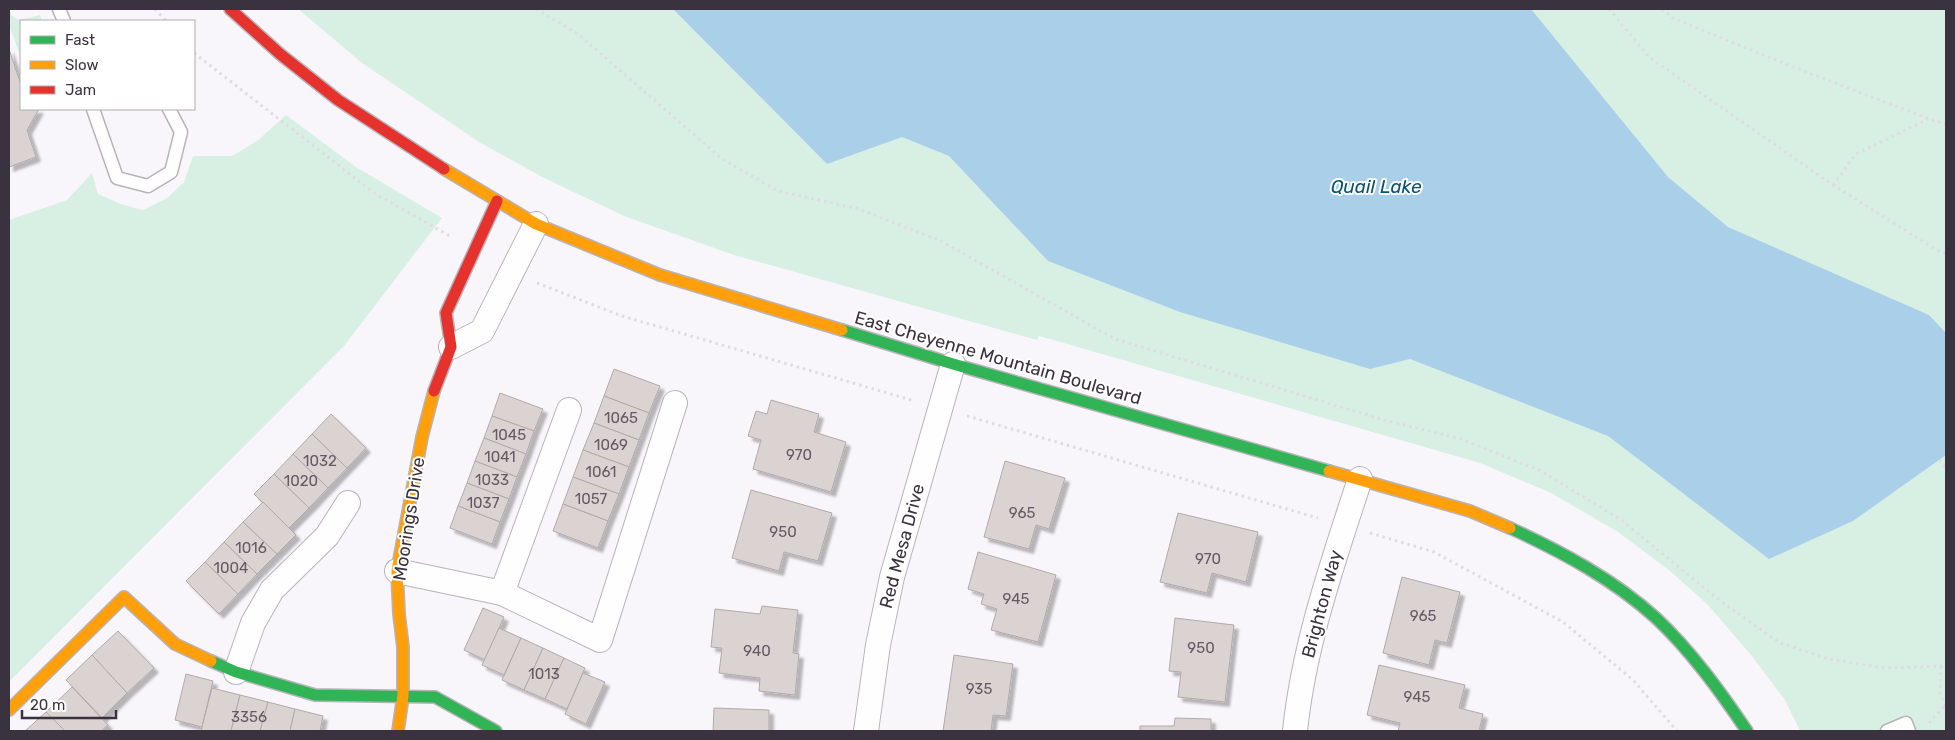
<svg xmlns="http://www.w3.org/2000/svg" width="1955" height="740" viewBox="0 0 1955 740" font-family="Rubik,sans-serif">
	<style>
		.green { fill: #d8f0e4 }
		.water { fill: #aad0e9 }
		.building { fill: #dbd2d2; stroke: #b2a9a9; filter: url(#shadow) }
		.lines { fill: none; stroke-linecap: round; stroke-linejoin: round }
		.lane-casing { stroke: #b8b3bb; stroke-width: 15 }
		.street-casing { stroke: #b8b3bb; stroke-width: 26 }
		.fast-casing { stroke: #b8b3bb; stroke-width: 14 }
		.slow-casing { stroke: #b8b3bb; stroke-width: 14 }
		.jam-casing { stroke: #b8b3bb; stroke-width: 14 }
		.path { stroke: #dedcdf; stroke-width: 3; stroke-dasharray: 2.5 4; stroke-linecap: butt }
		.lane { stroke: #fefefe; stroke-width: 12 }
		.street { stroke: #fefefe; stroke-width: 24 }
		.fast { stroke: #30b455; stroke-width: 11 }
		.slow { stroke: #ff9f0a; stroke-width: 11 }
		.jam { stroke: #e5322d; stroke-width: 11 }
		.labels { text-anchor: middle; stroke-width: 4; stroke-linejoin: round; paint-order: stroke }
		.number-label { font-size: 15px; fill: #635a64 }
		.street-label { font-size: 18px; fill: #3b323f; stroke: #fff }
		.water-label { font-size: 19px; font-style: italic; fill: #0a5273; stroke: #fff }
	</style>
	<defs>
		<filter id="shadow"><feDropShadow dx="4.5" dy="4.5" stdDeviation="1" flood-color="#0004"/></filter>
	</defs>
	<rect width="100%" height="100%" fill="#f9f6fb"/>
	<g class="green">
		<path d="M 9,9 L 12,16 L 19,20 L 40,15 L 42,21 L 21,21 L 21,58 L 9,25 Z"/>
		<path d="M 298,9 L 1946,9 L 1946,731 L 1800,731 L 1785,700 L 1751,655 L 1708,605 L 1670,571 L 1618,532 L 1551,493 L 1480,463 L 1039,336 L 1037,340 L 734,255 L 624,216 L 542,177 L 479,142 L 362,63 Z"/>
		<path d="M 286,115 L 356,167 L 442,218 L 344,346 L 9,682 L 9,220 L 67,200 L 92,173 L 98,194 L 121,204 L 143,210 L 167,198 L 184,182 L 193,156 L 232,156 L 257,141 Z"/>
	</g>
	<path class="water" d="M 673,9 L 1531,9 L 1668,177 L 1728,227 L 1929,315 L 1946,333 L 1946,455 L 1853,521 L 1769,559 L 1608,436 L 1410,359 L 1370,369 L 1180,312 L 1048,261 L 949,156 L 902,137 L 827,164 Z"/>
	<g class="building">
		<path d="M 9,49 L 21,85 L 21,109 L 39,109 L 27,130 L 36,157 L 9,167 Z"/>
		<path d="M 614,369 L 660,386 L 649,413 L 604,396 Z"/>
		<path d="M 500,393 L 543,409 L 534,431 L 492,416 Z"/>
		<path d="M 604,396 L 649,413 L 639,440 L 594,423 Z"/>
		<path d="M 771,400 L 819,414 L 814,432 L 846,442 L 831,492 L 753,469 L 761,440 L 748,436 L 756,411 L 767,414 Z"/>
		<path d="M 331,414 L 366,448 L 347,468 L 312,434 Z"/>
		<path d="M 492,416 L 534,431 L 526,454 L 484,438 Z"/>
		<path d="M 594,423 L 639,440 L 629,467 L 583,450 Z"/>
		<path d="M 312,434 L 347,468 L 328,488 L 293,454 Z"/>
		<path d="M 484,438 L 526,454 L 517,477 L 475,461 Z"/>
		<path d="M 583,450 L 629,467 L 619,494 L 573,477 Z"/>
		<path d="M 293,454 L 328,488 L 309,508 L 274,474 Z"/>
		<path d="M 475,461 L 517,477 L 509,499 L 467,483 Z"/>
		<path d="M 1005,461 L 1065,478 L 1049,529 L 1036,525 L 1029,549 L 984,537 Z"/>
		<path d="M 274,474 L 309,508 L 289,528 L 254,494 Z"/>
		<path d="M 573,477 L 619,494 L 608,521 L 563,504 Z"/>
		<path d="M 467,483 L 509,499 L 500,522 L 458,506 Z"/>
		<path d="M 751,490 L 832,513 L 818,561 L 784,552 L 779,571 L 732,558 Z"/>
		<path d="M 263,502 L 296,535 L 277,554 L 243,522 Z"/>
		<path d="M 563,504 L 608,521 L 598,548 L 553,531 Z"/>
		<path d="M 458,506 L 500,522 L 492,544 L 450,528 Z"/>
		<path d="M 1178,513 L 1258,532 L 1246,582 L 1212,573 L 1207,593 L 1160,582 Z"/>
		<path d="M 243,522 L 277,554 L 257,574 L 224,542 Z"/>
		<path d="M 224,542 L 257,574 L 238,594 L 205,562 Z"/>
		<path d="M 978,552 L 1056,575 L 1038,642 L 991,630 L 997,609 L 981,604 L 984,594 L 968,589 Z"/>
		<path d="M 205,562 L 238,594 L 219,614 L 186,581 Z"/>
		<path d="M 1402,577 L 1460,592 L 1447,643 L 1435,640 L 1429,665 L 1383,653 Z"/>
		<path d="M 762,606 L 798,610 L 793,653 L 799,654 L 795,695 L 759,691 L 760,678 L 719,673 L 722,648 L 711,647 L 715,609 L 760,614 Z"/>
		<path d="M 483,608 L 504,617 L 485,660 L 464,650 Z"/>
		<path d="M 1175,618 L 1234,625 L 1225,702 L 1178,697 L 1181,672 L 1169,671 Z"/>
		<path d="M 499,628 L 521,638 L 504,675 L 482,665 Z"/>
		<path d="M 118,631 L 154,668 L 127,693 L 92,655 Z"/>
		<path d="M 521,638 L 543,648 L 524,690 L 502,680 Z"/>
		<path d="M 543,648 L 564,658 L 545,699 L 524,690 Z"/>
		<path d="M 92,655 L 127,693 L 102,718 L 66,680 Z"/>
		<path d="M 954,655 L 1013,664 L 1006,716 L 993,715 L 991,731 L 943,731 Z"/>
		<path d="M 564,658 L 585,668 L 567,709 L 545,699 Z"/>
		<path d="M 1379,665 L 1465,685 L 1459,708 L 1483,714 L 1479,731 L 1398,731 L 1400,723 L 1367,715 Z"/>
		<path d="M 583,673 L 605,682 L 586,724 L 565,714 Z"/>
		<path d="M 186,674 L 213,681 L 202,727 L 175,720 Z"/>
		<path d="M 72,687 L 108,725 L 101,731 L 65,731 L 46,712 Z"/>
		<path d="M 212,688 L 240,695 L 231,731 L 201,731 Z"/>
		<path d="M 240,695 L 268,702 L 260,731 L 231,731 Z"/>
		<path d="M 268,702 L 295,709 L 290,731 L 260,731 Z"/>
		<path d="M 714,708 L 769,710 L 769,731 L 713,731 Z"/>
		<path d="M 295,709 L 323,716 L 320,731 L 290,731 Z"/>
		<path d="M 46,712 L 65,731 L 25,731 Z"/>
		<path d="M 1175,718 L 1211,719 L 1211,731 L 1140,731 L 1140,726 L 1174,726 Z"/>
	</g>
	<g class="lines">
		<g class="lane-casing">
			<g id="lane">
				<path d="M 59,9 L 64,21"/>
				<path d="M 93,109 L 117,178 L 148,186 L 171,172 L 181,132 L 169,109"/>
				<path d="M 1887,731 L 1906,723 L 1909,731"/>
			</g>
		</g>
		<g class="street-casing">
			<g id="street">
				<path d="M 451,347 L 482,331 L 536,224"/>
				<path d="M 397,571 L 502,593 L 600,640 L 675,403"/>
				<path d="M 502,593 L 569,410"/>
				<path d="M 236,672 L 253,623 L 272,590 L 327,536 L 348,503"/>
				<path d="M 866,731 L 878,645 L 892,577 L 953,364"/>
				<path d="M 1295,731 C 1304,644 1333,562 1360,479"/>
			</g>
		</g>
		<g class="fast-casing">
			<g id="fast">
				<path d="M 842,330 L 953,364 L 1329,471"/>
				<path d="M 1510,528 C 1562,552 1613,579 1656,618 C 1691,651 1720,691 1747,731"/>
				<path d="M 211,661 L 236,672 L 315,695 L 435,697 L 496,731"/>
			</g>
		</g>
		<g class="slow-casing">
			<g id="slow">
				<path d="M 444,169 L 536,224 L 660,275 L 842,330"/>
				<path d="M 1329,471 L 1470,511 L 1510,528"/>
				<path d="M 9,710 L 124,597 L 175,644 L 211,661"/>
				<path d="M 398,731 L 403,696 L 403,647 L 399,614 L 397,571 L 422,437 L 434,391"/>
			</g>
		</g>
		<g class="jam-casing">
			<g id="jam">
				<path d="M 230,9 L 280,54 L 338,100 L 444,169"/>
				<path d="M 434,391 L 451,347 L 446,313 L 497,201"/>
			</g>
		</g>
		<g class="path">
			<path d="M 155,9 L 166,21"/>
			<path d="M 536,9 L 578,34 L 722,159 L 778,191 L 859,209 L 941,241 L 1115,339 L 1384,420 L 1458,438 L 1539,470 L 1620,519 L 1719,600 L 1780,643 L 1829,659 L 1885,668 L 1941,666 L 1946,663"/>
			<path d="M 1609,9 L 1649,57 L 1833,185 L 1935,249 L 1946,254"/>
			<path d="M 1662,9 L 1672,18 L 1791,66 L 1929,119 L 1946,124"/>
			<path d="M 194,53 L 374,193 L 450,236"/>
			<path d="M 1833,185 L 1856,154 L 1928,119"/>
			<path d="M 537,283 L 622,316 L 915,401"/>
			<path d="M 967,416 L 1318,518"/>
			<path d="M 1939,460 L 1946,468"/>
			<path d="M 1370,533 L 1434,552 L 1563,622 L 1633,680 L 1677,731"/>
			<path d="M 1941,666 L 1940,693 L 1946,707"/>
			<path d="M 1929,723 L 1945,705"/>
		</g>
		<use href="#lane" class="lane"/>
		<use href="#street" class="street"/>
		<use href="#fast" class="fast"/>
		<use href="#slow" class="slow"/>
		<use href="#jam" class="jam"/>
	</g>
	<g class="labels">
		<g class="number-label">
			<text x="621" y="423">1065</text>
			<text x="509" y="440">1045</text>
			<text x="611" y="450">1069</text>
			<text x="799" y="460">970</text>
			<text x="500" y="462">1041</text>
			<text x="320" y="466">1032</text>
			<text x="601" y="477">1061</text>
			<text x="492" y="485">1033</text>
			<text x="301" y="486">1020</text>
			<text x="591" y="504">1057</text>
			<text x="483" y="508">1037</text>
			<text x="1022" y="518">965</text>
			<text x="783" y="537">950</text>
			<text x="251" y="553">1016</text>
			<text x="1208" y="564">970</text>
			<text x="231" y="573">1004</text>
			<text x="1016" y="604">945</text>
			<text x="1423" y="621">965</text>
			<text x="1201" y="653">950</text>
			<text x="757" y="656">940</text>
			<text x="544" y="679">1013</text>
			<text x="979" y="694">935</text>
			<text x="1417" y="702">945</text>
			<text x="249" y="722">3356</text>
		</g>
		<g class="street-label">
			<text transform="translate(998 358) rotate(16)" y="6">East Cheyenne Mountain Boulevard</text>
			<text transform="translate(409 519) rotate(-81)" y="6">Moorings Drive</text>
			<text transform="translate(902 546) rotate(-75)" y="6">Red Mesa Drive</text>
			<text transform="translate(1322 604) rotate(-75)" y="6">Brighton Way</text>
		</g>
		<g class="water-label">
			<text x="1376" y="193">Quail Lake</text>
		</g>
	</g>
	<rect width="1955" height="740" fill="none" stroke="#3b323f" stroke-width="20"/>
	<rect x="20" y="20" width="175" height="90" fill="#ffffff" stroke="#b1adb2"/>
	<rect x="30" y="36" width="25" height="8" fill="#30b455" stroke="#b1adb2"/>
	<text x="65" y="45" font-size="15" fill="#3b323f">Fast</text>
	<rect x="30" y="61" width="25" height="8" fill="#ff9f0a" stroke="#b1adb2"/>
	<text x="65" y="70" font-size="15" fill="#3b323f">Slow</text>
	<rect x="30" y="86" width="25" height="8" fill="#e5322d" stroke="#b1adb2"/>
	<text x="65" y="95" font-size="15" fill="#3b323f">Jam</text>
	<path d="M22 710v8h94v-8" fill="none" stroke="#3b323f" stroke-width="2.5"/>
	<text x="30" y="710" font-size="15" fill="#3b323f" stroke="#ffffff" stroke-width="4" paint-order="stroke">20 m</text>
</svg>
